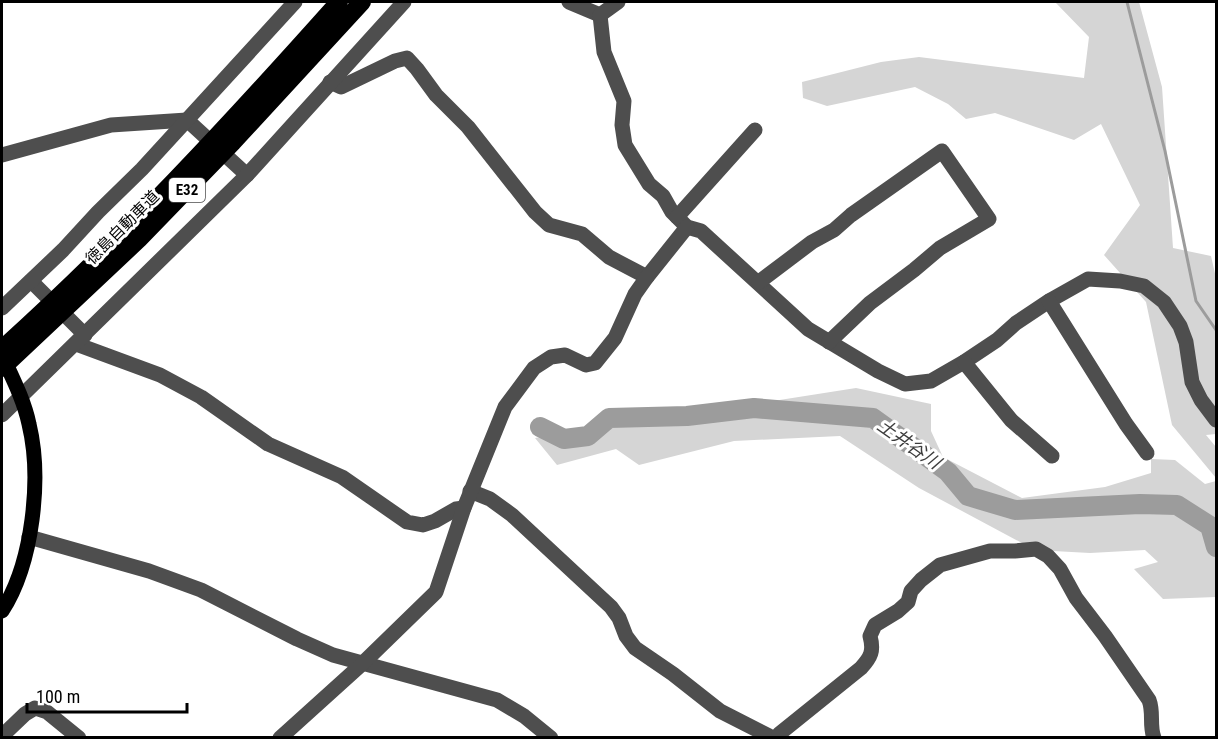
<svg xmlns="http://www.w3.org/2000/svg" width="1218" height="739" viewBox="0 0 1218 739" font-family="'Roboto Condensed','Noto Sans JP',sans-serif">
	<style>
		.green { fill: #d5d5d5 }
		.lines { fill: none; stroke-linecap: round; stroke-linejoin: round }
		.stream { stroke: #9c9c9c; stroke-width: 3 }
		.river { stroke: #9c9c9c; stroke-width: 20 }
		.minor { stroke: #4e4e4e; stroke-width: 15 }
		.major { stroke: #000; stroke-width: 15 }
		.highway { stroke: #000; stroke-width: 18 }
		.labels { text-anchor: middle; stroke-width: 6; stroke-linejoin: round; paint-order: stroke }
		.shield { fill: #fff; stroke: #4c4c4c; stroke-width: 1.5 }
		.shield-label { font-size: 15px; font-weight: bold; fill: #000 }
		.street-label { font-size: 16px; fill: #000; stroke: #fff }
		.water-label { font-size: 18px; font-style: italic; fill: #3d3d3d; stroke: #fff }
	</style>
	<rect width="100%" height="100%" fill="#fff"/>
	<g class="green">
		<path d="M 1055,2 L 1139,2 L 1162,87 L 1173,248 L 1211,256 L 1216,278 L 1216,434 L 1206,435 L 1216,447 L 1216,478 L 1172,425 L 1146,302 L 1104,255 L 1140,205 L 1101,124 L 1074,140 L 995,113 L 966,119 L 948,104 L 915,87 L 827,106 L 803,98 L 802,82 L 881,62 L 919,57 L 1084,78 L 1089,37 Z"/>
		<path d="M 856,388 L 931,404 L 931,431 L 943,457 L 1022,498 L 1105,487 L 1151,473 L 1151,459 L 1175,460 L 1205,484 L 1216,481 L 1216,597 L 1163,599 L 1134,569 L 1158,562 L 1145,550 L 1090,553 L 1035,550 L 919,488 L 840,436 L 734,441 L 639,465 L 616,449 L 557,465 L 535,438 Z"/>
	</g>
	<g class="lines">
		<path class="stream" d="M 1127,2 L 1165,151 L 1196,301 L 1216,330"/>
		<path class="river" d="M 540,427 L 564,439 L 588,436 L 609,418 L 687,416 L 754,408 L 873,418 L 948,472 L 968,496 L 1015,510 L 1140,504 L 1177,505 L 1210,526 L 1216,547"/>
		<g class="minor">
			<path d="M 569,2 L 600,15"/>
			<path d="M 600,15 L 604,52 L 624,101 L 622,125 L 625,145 L 649,184 L 663,196 L 672,212 L 687,227 L 701,231 L 808,329 L 878,371 L 905,384 L 931,381 L 964,362 L 997,340 L 1016,323 L 1049,301 L 1088,279 L 1120,281 L 1144,286 L 1164,302 L 1180,326 L 1186,342 L 1192,382 L 1201,400 L 1216,420"/>
			<path d="M 600,15 L 618,2"/>
			<path d="M 330,82 L 341,87 L 395,61 L 407,58 L 417,69 L 436,95 L 468,127 L 535,212 L 549,225 L 582,234 L 609,257 L 647,277"/>
			<path d="M 2,155 L 111,125 L 187,120 L 247,175"/>
			<path d="M 677,217 L 755,130"/>
			<path d="M 31,281 L 85,335"/>
			<path d="M 759,282 L 812,242 L 834,230 L 851,215 L 942,151 L 989,219 L 940,248 L 914,270 L 870,303 L 829,342"/>
			<path d="M 1049,301 L 1126,424 L 1147,453"/>
			<path d="M 2,308 L 63,250 L 98,212 L 142,169 L 295,2"/>
			<path d="M 76,344 L 160,375 L 201,397 L 268,444 L 342,477 L 407,522 L 423,525 L 435,521 L 456,509 L 464,508"/>
			<path d="M 964,362 L 1011,420 L 1052,456"/>
			<path d="M 2,415 L 247,175 L 404,2"/>
			<path d="M 470,491 L 490,499 L 512,515 L 611,607 L 619,618 L 626,636 L 635,648 L 673,674 L 720,711 L 769,736"/>
			<path d="M 29,537 L 149,571 L 201,590 L 297,639 L 333,655 L 497,700 L 524,716 L 551,738"/>
			<path d="M 779,734 L 861,668 C 871,657 874,651 870,636 L 875,625 L 898,611 L 908,602 L 911,591 L 921,580 L 940,565 L 990,551 L 1015,551 L 1036,549 L 1048,556 L 1060,569 L 1076,598 L 1105,636 L 1149,700 C 1154,713 1149,725 1154,738"/>
			<path d="M 2,736 L 25,714 L 35,708 L 47,712 L 79,738"/>
			<path d="M 280,738 L 362,664 L 436,592 L 464,508 L 505,407 L 534,368 L 551,357 L 565,355 L 586,365 L 595,363 L 615,338 L 635,294 L 647,277 L 687,227"/>
		</g>
		<path class="major" d="M 2,611 C 33,563 42,478 29,424 C 24,400 12,377 2,355"/>
		<g class="highway">
			<path d="M 2,349 C 122,241 232,122 339,2"/>
			<path d="M 2,368 L 139,239 L 233,142 L 362,2"/>
		</g>
	</g>
	<g class="labels">
		<rect class="shield" x="169" y="178" width="36" height="24" rx="4.5"/>
		<g class="shield-label">
			<text x="187" y="195">E32</text>
		</g>
		<g class="street-label">
			<text transform="translate(122 227) rotate(-45)" y="6">徳島自動車道</text>
		</g>
		<g class="water-label">
			<text transform="translate(909 444) rotate(35)" y="6">土井谷川</text>
		</g>
	</g>
	<rect width="1218" height="739" fill="none" stroke="#000000" stroke-width="6"/>
	<path d="M27 703v9h160v-9" fill="none" stroke="#000000" stroke-width="3"/>
	<text x="36" y="703" font-size="18" fill="#000000" stroke="#ffffff" stroke-width="4.5" paint-order="stroke">100 m</text>
</svg>
